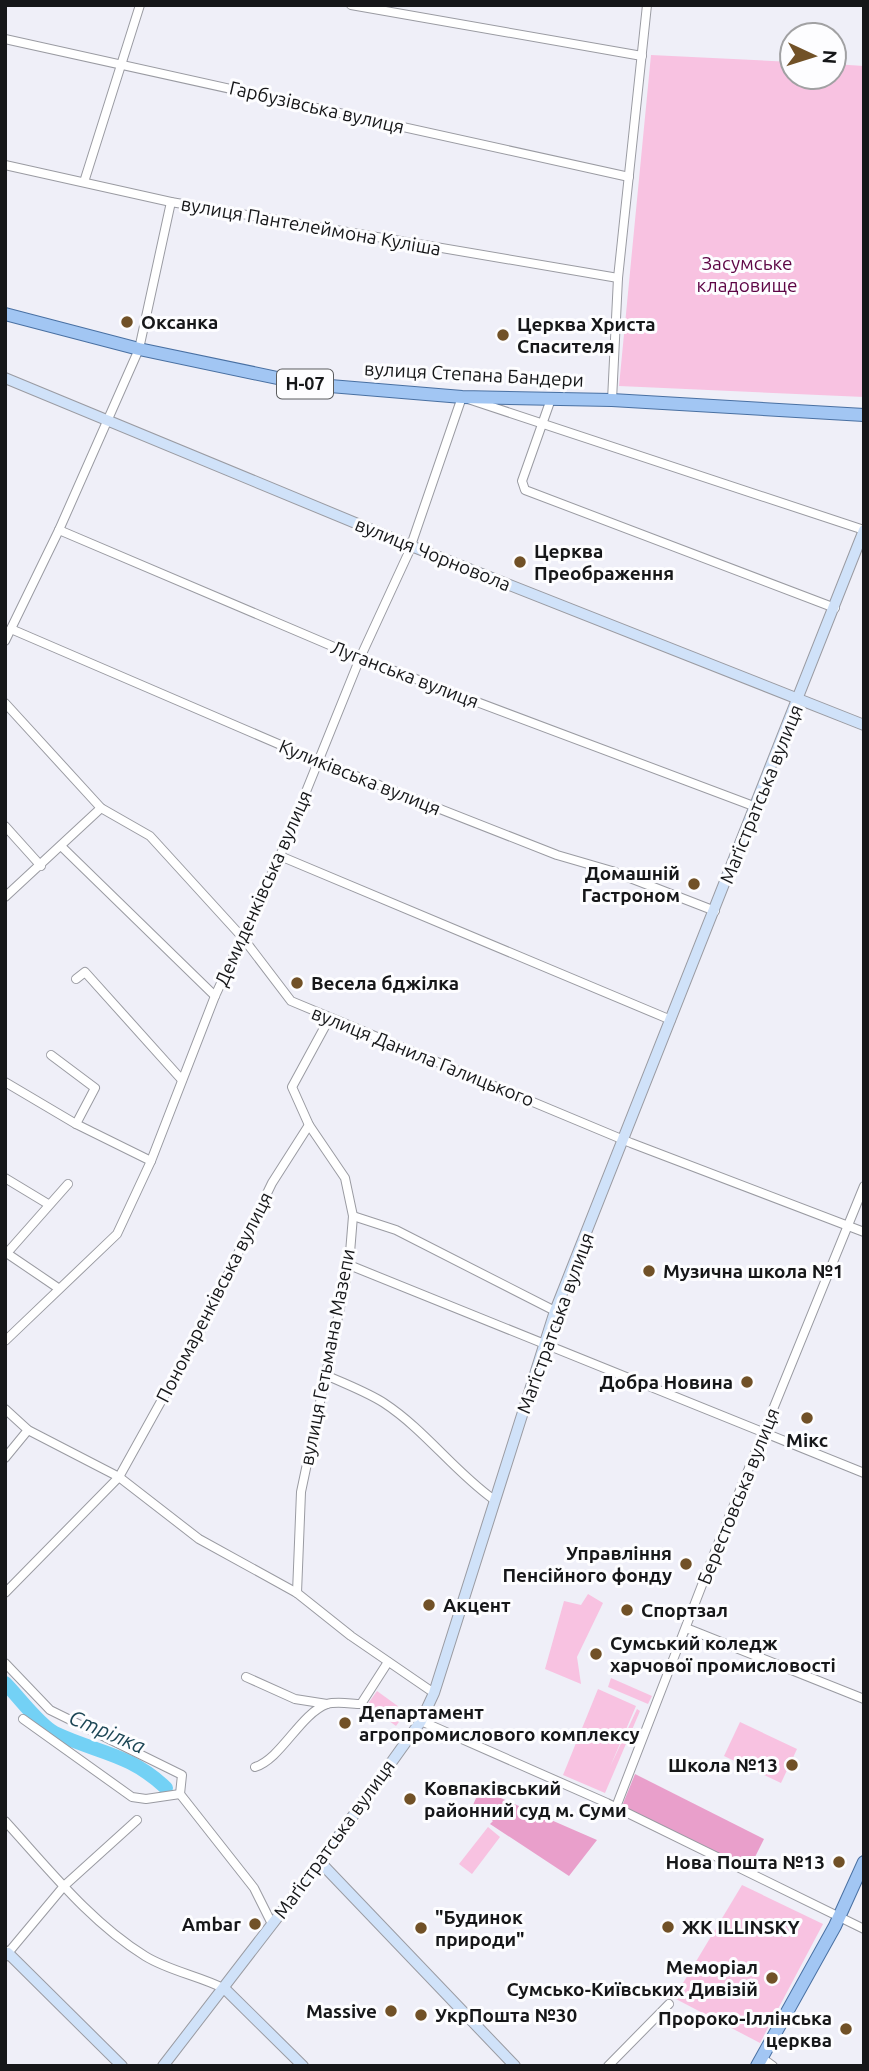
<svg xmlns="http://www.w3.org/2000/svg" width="869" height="2071" viewBox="0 0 869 2071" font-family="Ubuntu,sans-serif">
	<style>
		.green { fill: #f8c2e1 }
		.forest { fill: #e99fcb }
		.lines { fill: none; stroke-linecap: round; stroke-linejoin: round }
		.river { stroke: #73d1f5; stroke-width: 14 }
		.street-casing { stroke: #9a9ba2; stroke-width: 10 }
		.secondary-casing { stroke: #9a9ba2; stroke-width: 12 }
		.primary-casing { stroke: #4970a2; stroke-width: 14 }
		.street { stroke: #fff; stroke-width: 8 }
		.secondary { stroke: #d0e2f9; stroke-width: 10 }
		.primary { stroke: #a2c6f3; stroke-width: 12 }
		.poi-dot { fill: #715127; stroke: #fdfdff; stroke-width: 2.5 }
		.labels { text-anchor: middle; stroke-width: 6; stroke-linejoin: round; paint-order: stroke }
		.shield { fill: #fdfdff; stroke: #5b5c5e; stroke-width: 2 }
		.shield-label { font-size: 18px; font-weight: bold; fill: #161719 }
		.street-label { font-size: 19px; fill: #161719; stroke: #fdfdff }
		.park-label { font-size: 19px; fill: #5d0545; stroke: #fdfdff }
		.poi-label { font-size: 19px; font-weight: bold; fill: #161719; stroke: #fdfdff; text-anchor: start }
		.water-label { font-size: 21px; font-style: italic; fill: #1c4655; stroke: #fdfdff }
	</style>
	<rect width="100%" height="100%" fill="#efeff8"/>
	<g class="green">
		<path d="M 651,55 L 792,62 L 792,77 L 834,77 L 834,64 L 864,66 L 864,397 L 619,386 Z"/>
		<path d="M 588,1594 L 603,1603 L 577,1657 L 581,1684 L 545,1669 L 564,1601 L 581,1605 Z"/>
		<path d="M 611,1678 L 652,1696 L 648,1704 L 608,1687 Z"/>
		<path d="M 598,1689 L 636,1706 L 610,1767 L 637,1709 L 640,1711 L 605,1793 L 563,1775 Z"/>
		<path d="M 377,1691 L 406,1712 L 396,1726 L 367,1705 Z"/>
		<path d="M 740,1722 L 797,1749 L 781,1783 L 724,1756 Z"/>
		<path d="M 488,1827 L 500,1837 L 472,1874 L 459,1864 Z"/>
		<path d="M 742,1885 L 823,1924 L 760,2043 L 674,1998 Z"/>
	</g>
	<g class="forest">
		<path d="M 635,1774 L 764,1839 L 748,1871 L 622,1806 Z"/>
		<path d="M 480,1789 L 597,1840 L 569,1876 L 490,1824 L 493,1821 L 473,1805 Z"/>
	</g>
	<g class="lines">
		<path class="river" d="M 5,1683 C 18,1696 40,1726 55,1733 C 97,1753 129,1753 166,1788"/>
		<g class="street-casing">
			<g id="street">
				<path d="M 351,5 L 642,56"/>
				<path d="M 5,39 L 629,177"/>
				<path d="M 5,165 L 171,202 L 618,278"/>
				<path d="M 84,182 L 140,5"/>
				<path d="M 551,399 L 522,481 L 525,490 L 835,608"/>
				<path d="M 612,400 L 618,278 L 647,5"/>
				<path d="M 59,530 L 360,658 L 756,807"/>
				<path d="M 11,629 L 318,761 L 557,855 L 612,871 L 715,911"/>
				<path d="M 5,641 L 59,530 L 139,349 L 171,202"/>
				<path d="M 5,703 L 101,808 L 150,836 L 243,938 L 291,1001 L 631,1143 L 864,1232"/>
				<path d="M 5,826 L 41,866"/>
				<path d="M 62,847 L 215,996"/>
				<path d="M 280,856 L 671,1020"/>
				<path d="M 5,897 L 101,808"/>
				<path d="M 76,979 L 85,972 L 182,1080"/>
				<path d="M 51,1055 L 95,1088 L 76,1124"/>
				<path d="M 5,1082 L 76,1124 L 151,1161"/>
				<path d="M 5,1178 L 48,1204"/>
				<path d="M 353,1216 L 396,1230 L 555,1311"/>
				<path d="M 5,1252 L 58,1288"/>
				<path d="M 7,1253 L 68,1184"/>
				<path d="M 349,1265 L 864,1473"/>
				<path d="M 5,1341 L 117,1234 L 151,1161 L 215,996 L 280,856 L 360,658 L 408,554 L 462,397 L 864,530"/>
				<path d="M 326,1375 C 345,1384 367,1392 384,1403 C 425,1430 454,1471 493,1499"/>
				<path d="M 5,1409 L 28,1430 L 119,1477 L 199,1539 L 297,1593 L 351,1636 L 434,1693"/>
				<path d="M 5,1458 L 28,1430"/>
				<path d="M 5,1593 L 119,1477 L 204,1324 L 272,1183 L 309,1125"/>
				<path d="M 297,1593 L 301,1492 L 349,1265 L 353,1216 L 345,1178 L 309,1125 L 292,1087 L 329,1019"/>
				<path d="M 686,1628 L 864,1699"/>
				<path d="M 5,1663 L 50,1710 L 182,1775 L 180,1794"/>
				<path d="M 246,1677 L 295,1699 L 327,1704"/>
				<path d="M 23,1719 L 132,1797 L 146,1799 L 180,1794"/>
				<path d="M 421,1721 L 607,1803 L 864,1929"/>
				<path d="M 255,1767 C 281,1759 300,1714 327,1704 C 337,1701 352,1704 361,1704 L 388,1662"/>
				<path d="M 180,1794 L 254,1888 L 272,1924"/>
				<path d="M 616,1807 L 714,1554 L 864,1186"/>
				<path d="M 5,1821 C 48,1868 90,1922 145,1956 C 169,1971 200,1976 225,1989"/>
				<path d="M 5,1950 L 8,1953 L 64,1886 L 137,1820"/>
				<path d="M 762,2058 L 773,2066"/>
				<path d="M 608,2066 L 669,2004"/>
			</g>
		</g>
		<g class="secondary-casing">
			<g id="secondary">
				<path d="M 5,378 L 411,546 L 864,725"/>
				<path d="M 320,1862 L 515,2066"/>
				<path d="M 5,1956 L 8,1953 L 122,2066"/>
				<path d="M 225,1989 L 303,2066"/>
				<path d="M 163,2066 L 320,1862 L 421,1721 L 434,1693 L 555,1311 L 864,530"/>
			</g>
		</g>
		<g class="primary-casing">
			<g id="primary">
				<path d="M 5,314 L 139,349 L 306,384 L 462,397 L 612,400 L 864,415"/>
				<path d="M 757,2066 L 835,1926 L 864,1862"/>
			</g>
		</g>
		<use href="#street" class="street"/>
		<use href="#secondary" class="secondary"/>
		<use href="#primary" class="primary"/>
	</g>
	<g class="poi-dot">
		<circle cx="127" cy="322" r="7"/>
		<circle cx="503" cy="335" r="7"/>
		<circle cx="520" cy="562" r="7"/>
		<circle cx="694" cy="884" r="7"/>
		<circle cx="297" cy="983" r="7"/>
		<circle cx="649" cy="1271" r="7"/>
		<circle cx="747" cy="1382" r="7"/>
		<circle cx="807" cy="1418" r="7"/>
		<circle cx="686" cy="1564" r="7"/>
		<circle cx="429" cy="1605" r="7"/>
		<circle cx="627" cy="1610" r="7"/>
		<circle cx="596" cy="1654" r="7"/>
		<circle cx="345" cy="1723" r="7"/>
		<circle cx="792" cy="1765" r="7"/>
		<circle cx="410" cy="1799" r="7"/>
		<circle cx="839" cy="1862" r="7"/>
		<circle cx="255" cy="1924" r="7"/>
		<circle cx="668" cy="1927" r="7"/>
		<circle cx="421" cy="1928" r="7"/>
		<circle cx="772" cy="1978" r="7"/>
		<circle cx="391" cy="2011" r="7"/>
		<circle cx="421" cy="2015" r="7"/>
		<circle cx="846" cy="2029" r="7"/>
	</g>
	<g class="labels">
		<rect class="shield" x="277" y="369.5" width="56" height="29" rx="5"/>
		<g class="shield-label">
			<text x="305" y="390">Н-07</text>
		</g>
		<g class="street-label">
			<text transform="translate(317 107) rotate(13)" y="7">Гарбузівська вулиця</text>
			<text transform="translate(311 226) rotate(10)" y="7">вулиця Пантелеймона Куліша</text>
			<text transform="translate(474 374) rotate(3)" y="7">вулиця Степана Бандери</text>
			<text transform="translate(433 554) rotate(22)" y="7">вулиця Чорновола</text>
			<text transform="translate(405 674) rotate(21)" y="7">Луганська вулиця</text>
			<text transform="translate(360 777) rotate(22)" y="7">Куликівська вулиця</text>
			<text transform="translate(761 794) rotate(-68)" y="7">Маґістратська вулиця</text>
			<text transform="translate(263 888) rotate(-66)" y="7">Демиденківська вулиця</text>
			<text transform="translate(423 1056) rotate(22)" y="7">вулиця Данила Галицького</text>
			<text transform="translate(214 1297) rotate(-63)" y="7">Пономаренківська вулиця</text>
			<text transform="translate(555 1323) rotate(-70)" y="7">Маґістратська вулиця</text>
			<text transform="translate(327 1357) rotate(-79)" y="7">вулиця Гетьмана Мазепи</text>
			<text transform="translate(738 1496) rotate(-68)" y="7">Берестовська вулиця</text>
			<text transform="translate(334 1839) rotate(-54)" y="7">Маґістратська вулиця</text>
		</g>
		<g class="park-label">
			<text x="747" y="270">Засумське<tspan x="747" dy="22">кладовище</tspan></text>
		</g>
		<g class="poi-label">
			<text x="141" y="329">Оксанка</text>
			<text x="517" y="331">Церква Христа<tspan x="517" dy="22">Спасителя</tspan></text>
			<text x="534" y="558">Церква<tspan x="534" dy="22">Преображення</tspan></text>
			<text x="680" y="880" text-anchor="end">Домашній<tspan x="680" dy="22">Гастроном</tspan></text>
			<text x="311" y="990">Весела бджілка</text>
			<text x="663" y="1278">Музична школа №1</text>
			<text x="733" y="1389" text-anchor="end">Добра Новина</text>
			<text x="807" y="1447" text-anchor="middle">Мікс</text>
			<text x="672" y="1560" text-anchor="end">Управління<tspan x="672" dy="22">Пенсійного фонду</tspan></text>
			<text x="443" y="1612">Акцент</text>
			<text x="641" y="1617">Спортзал</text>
			<text x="610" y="1650">Сумський коледж<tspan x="610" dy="22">харчової промисловості</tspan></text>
			<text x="359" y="1719">Департамент<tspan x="359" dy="22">агропромислового комплексу</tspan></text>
			<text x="778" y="1772" text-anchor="end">Школа №13</text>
			<text x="424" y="1795">Ковпаківський<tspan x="424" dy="22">районний суд м. Суми</tspan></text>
			<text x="825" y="1869" text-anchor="end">Нова Пошта №13</text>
			<text x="435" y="1924">"Будинок<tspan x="435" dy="22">природи"</tspan></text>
			<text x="241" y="1931" text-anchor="end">Ambar</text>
			<text x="682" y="1934">ЖК ILLINSKY</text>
			<text x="758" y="1974" text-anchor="end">Меморіал<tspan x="758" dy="22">Сумсько-Київських Дивізій</tspan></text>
			<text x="377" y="2018" text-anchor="end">Massive</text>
			<text x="435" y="2022">УкрПошта №30</text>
			<text x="832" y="2025" text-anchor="end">Пророко-Іллінська<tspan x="832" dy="22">церква</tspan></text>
		</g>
		<g class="water-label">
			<text transform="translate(107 1732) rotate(23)" y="7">Стрілка</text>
		</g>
	</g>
	<rect width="869" height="2071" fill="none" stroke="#161719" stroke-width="14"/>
	<g transform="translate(813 56) rotate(94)"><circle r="33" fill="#fdfdff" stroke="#a1a1a3" stroke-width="2"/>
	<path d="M0-5L12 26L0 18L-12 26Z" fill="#715127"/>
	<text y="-10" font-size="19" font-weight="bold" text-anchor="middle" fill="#161719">N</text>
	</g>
</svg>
